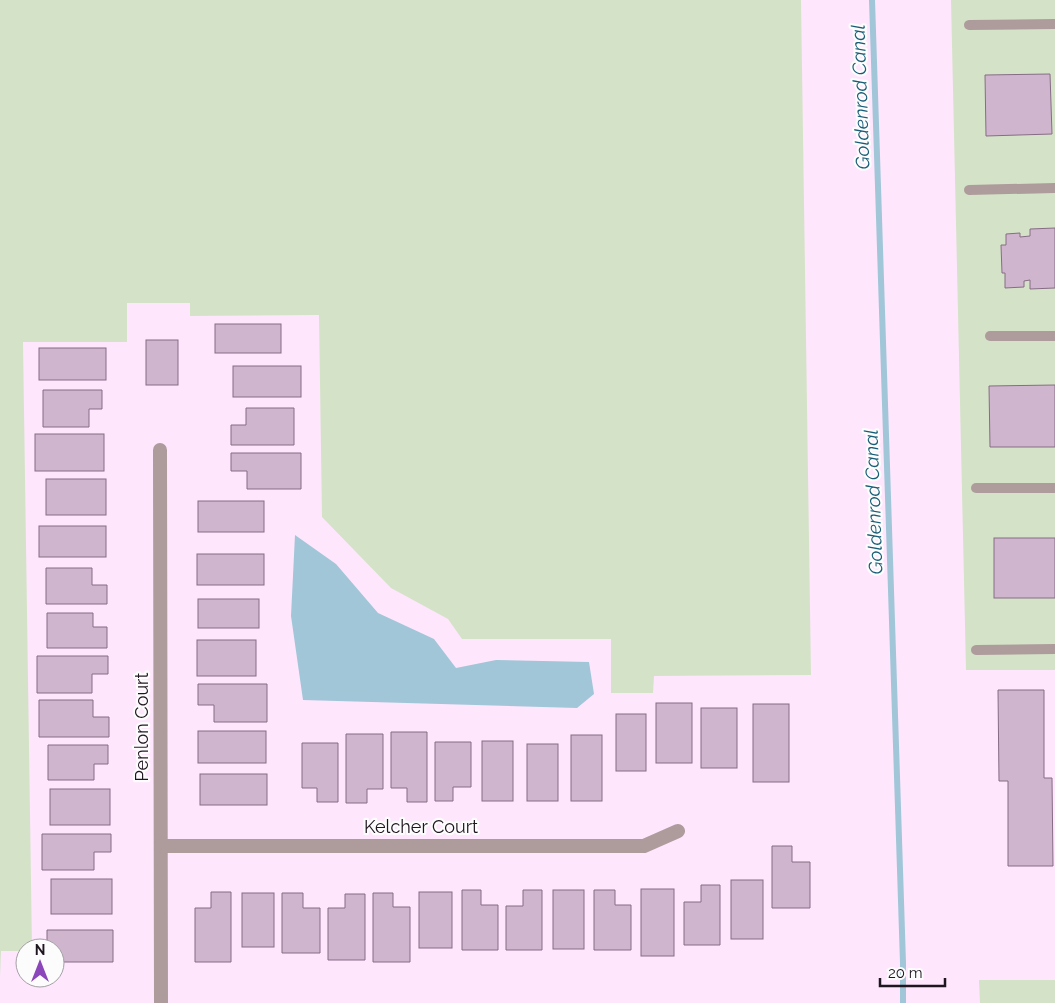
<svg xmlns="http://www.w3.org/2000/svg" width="1055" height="1003" viewBox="0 0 1055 1003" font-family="Raleway,sans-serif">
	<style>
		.green { fill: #d4e3c7 }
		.water { fill: #a1c6d8 }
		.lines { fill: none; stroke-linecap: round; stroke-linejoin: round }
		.stream { stroke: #a1c6d8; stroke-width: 6 }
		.building { fill: #d0b5ce; stroke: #866c85 }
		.service { stroke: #ae9b9c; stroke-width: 10 }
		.minor { stroke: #ae9b9c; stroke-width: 14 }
		.labels { text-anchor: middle; stroke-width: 4.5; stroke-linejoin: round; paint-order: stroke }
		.street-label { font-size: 18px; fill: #1f151f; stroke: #fcfcfc }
		.water-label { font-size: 19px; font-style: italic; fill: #185c76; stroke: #fcfcfc }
	</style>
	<rect width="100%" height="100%" fill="#fee6fd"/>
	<g class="green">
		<path d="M 0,0 L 801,0 L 811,675 L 654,676 L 653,693 L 611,693 L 611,639 L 462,639 L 448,619 L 391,588 L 322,517 L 319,315 L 190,316 L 190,303 L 127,303 L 127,342 L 23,342 L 32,948 L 25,948 L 25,951 L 1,951 L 0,978 Z"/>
		<path d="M 951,0 L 1055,0 L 1055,670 L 966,670 Z"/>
		<path d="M 979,980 L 1055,980 L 1055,1003 L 980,1003 Z"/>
	</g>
	<path class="water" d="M 295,535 L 336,564 L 378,613 L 434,639 L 456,668 L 496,660 L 589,662 L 594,694 L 577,708 L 303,700 L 291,616 Z"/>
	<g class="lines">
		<path class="stream" d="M 872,0 L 903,963 L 903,1003"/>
	</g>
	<g class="building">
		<path d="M 1050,74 L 1052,134 L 986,136 L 985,75 Z"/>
		<path d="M 1055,228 L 1055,288 L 1030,289 L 1030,280 L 1024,281 L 1024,287 L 1005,288 L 1005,273 L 1002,273 L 1001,245 L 1006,245 L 1006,234 L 1020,233 L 1020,237 L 1030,236 L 1030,229 Z"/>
		<rect x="215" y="324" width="66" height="29"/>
		<rect x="146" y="340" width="32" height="45"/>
		<rect x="39" y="348" width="67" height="32"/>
		<rect x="233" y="366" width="68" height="31"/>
		<path d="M 1055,385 L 1055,447 L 990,447 L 989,386 Z"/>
		<path d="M 43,390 L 102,390 L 102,409 L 89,409 L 89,427 L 43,427 Z"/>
		<path d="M 246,408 L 294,408 L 294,445 L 231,445 L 231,425 L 246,425 Z"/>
		<rect x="35" y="434" width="69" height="37"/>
		<path d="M 231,453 L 301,453 L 301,489 L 247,489 L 247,471 L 231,471 Z"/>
		<rect x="46" y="479" width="60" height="36"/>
		<rect x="198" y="501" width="66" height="31"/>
		<rect x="39" y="526" width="67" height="31"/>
		<rect x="994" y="538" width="61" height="60"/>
		<rect x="197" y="554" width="67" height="31"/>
		<path d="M 46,568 L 92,568 L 92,585 L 107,585 L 107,604 L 46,604 Z"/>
		<rect x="198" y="599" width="61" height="29"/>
		<path d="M 47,613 L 93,613 L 93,627 L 107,627 L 107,648 L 47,648 Z"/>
		<rect x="197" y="640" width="59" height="36"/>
		<path d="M 37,656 L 108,656 L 108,674 L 92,674 L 92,693 L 37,693 Z"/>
		<path d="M 198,684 L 267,684 L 267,722 L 214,722 L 214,705 L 198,705 Z"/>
		<path d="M 998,690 L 1044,690 L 1044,778 L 1052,778 L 1053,866 L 1008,866 L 1008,781 L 999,781 Z"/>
		<path d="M 39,700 L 93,700 L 93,717 L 109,717 L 109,737 L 39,737 Z"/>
		<rect x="656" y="703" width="36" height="60"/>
		<rect x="753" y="704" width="36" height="78"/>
		<rect x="701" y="708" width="36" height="60"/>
		<rect x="616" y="714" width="30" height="57"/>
		<rect x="198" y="731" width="68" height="32"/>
		<path d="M 391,732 L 427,732 L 427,802 L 407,802 L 407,788 L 391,788 Z"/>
		<path d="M 346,734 L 383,734 L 383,789 L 367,789 L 367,803 L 346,803 Z"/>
		<rect x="571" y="735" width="31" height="66"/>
		<rect x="482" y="741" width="31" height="60"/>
		<path d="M 435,742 L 471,742 L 471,787 L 453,787 L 453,801 L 435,801 Z"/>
		<path d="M 302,743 L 338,743 L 338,802 L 317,802 L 317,788 L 302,788 Z"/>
		<rect x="527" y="744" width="31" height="57"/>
		<path d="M 48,745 L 108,745 L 108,764 L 94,764 L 94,780 L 48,780 Z"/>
		<rect x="200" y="774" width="67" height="31"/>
		<rect x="50" y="789" width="60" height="36"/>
		<path d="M 42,834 L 111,834 L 111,852 L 94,852 L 94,870 L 42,870 Z"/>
		<path d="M 772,846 L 792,846 L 792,862 L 810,862 L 810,908 L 772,908 Z"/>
		<rect x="51" y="879" width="61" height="35"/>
		<rect x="731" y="880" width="32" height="59"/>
		<path d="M 701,885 L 720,885 L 720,945 L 684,945 L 684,902 L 701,902 Z"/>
		<rect x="641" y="889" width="33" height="67"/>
		<path d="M 462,890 L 481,890 L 481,905 L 498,905 L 498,950 L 462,950 Z"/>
		<path d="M 523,890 L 542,890 L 542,950 L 506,950 L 506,906 L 523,906 Z"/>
		<rect x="553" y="890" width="31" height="59"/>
		<path d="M 594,890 L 615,890 L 615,905 L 631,905 L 631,950 L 594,950 Z"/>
		<path d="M 211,892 L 231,892 L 231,962 L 195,962 L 195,908 L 211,908 Z"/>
		<rect x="419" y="892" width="33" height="56"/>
		<rect x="242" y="893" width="32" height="54"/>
		<path d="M 282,893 L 303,893 L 303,908 L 320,908 L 320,953 L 282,953 Z"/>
		<path d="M 373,893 L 393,893 L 393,907 L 410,907 L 410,962 L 373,962 Z"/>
		<path d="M 345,894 L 365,894 L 365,960 L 328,960 L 328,908 L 345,908 Z"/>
		<path d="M 47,930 L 113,930 L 113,962 L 55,962 L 55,948 L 47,948 Z"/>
	</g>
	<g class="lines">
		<g class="service">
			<path d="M 969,25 L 1055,24"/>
			<path d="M 969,190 L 1055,188"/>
			<path d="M 990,336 L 1055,336"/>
			<path d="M 976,488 L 1055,488"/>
			<path d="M 976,650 L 1055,649"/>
		</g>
		<g class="minor">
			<path d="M 160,450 L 161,1003"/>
			<path d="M 161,846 L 644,846 L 678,831"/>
		</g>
	</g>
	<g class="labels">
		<g class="street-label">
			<text transform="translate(142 727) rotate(-90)" y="6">Penlon Court</text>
			<text x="421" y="833">Kelcher Court</text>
		</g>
		<g class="water-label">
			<text transform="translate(860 97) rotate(-92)" y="7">Goldenrod Canal</text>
			<text transform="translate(873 502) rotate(-92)" y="7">Goldenrod Canal</text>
		</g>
	</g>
	<g transform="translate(40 963)"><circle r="24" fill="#fcfcfc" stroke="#a4a0a4"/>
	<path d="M0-4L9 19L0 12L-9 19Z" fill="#8b46ba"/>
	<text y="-8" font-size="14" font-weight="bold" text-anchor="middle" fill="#1f151f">N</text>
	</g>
	<path d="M880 978v8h65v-8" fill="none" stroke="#1f151f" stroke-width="2.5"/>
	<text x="888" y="978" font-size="15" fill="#1f151f" stroke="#fcfcfc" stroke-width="4" paint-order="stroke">20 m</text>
</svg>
